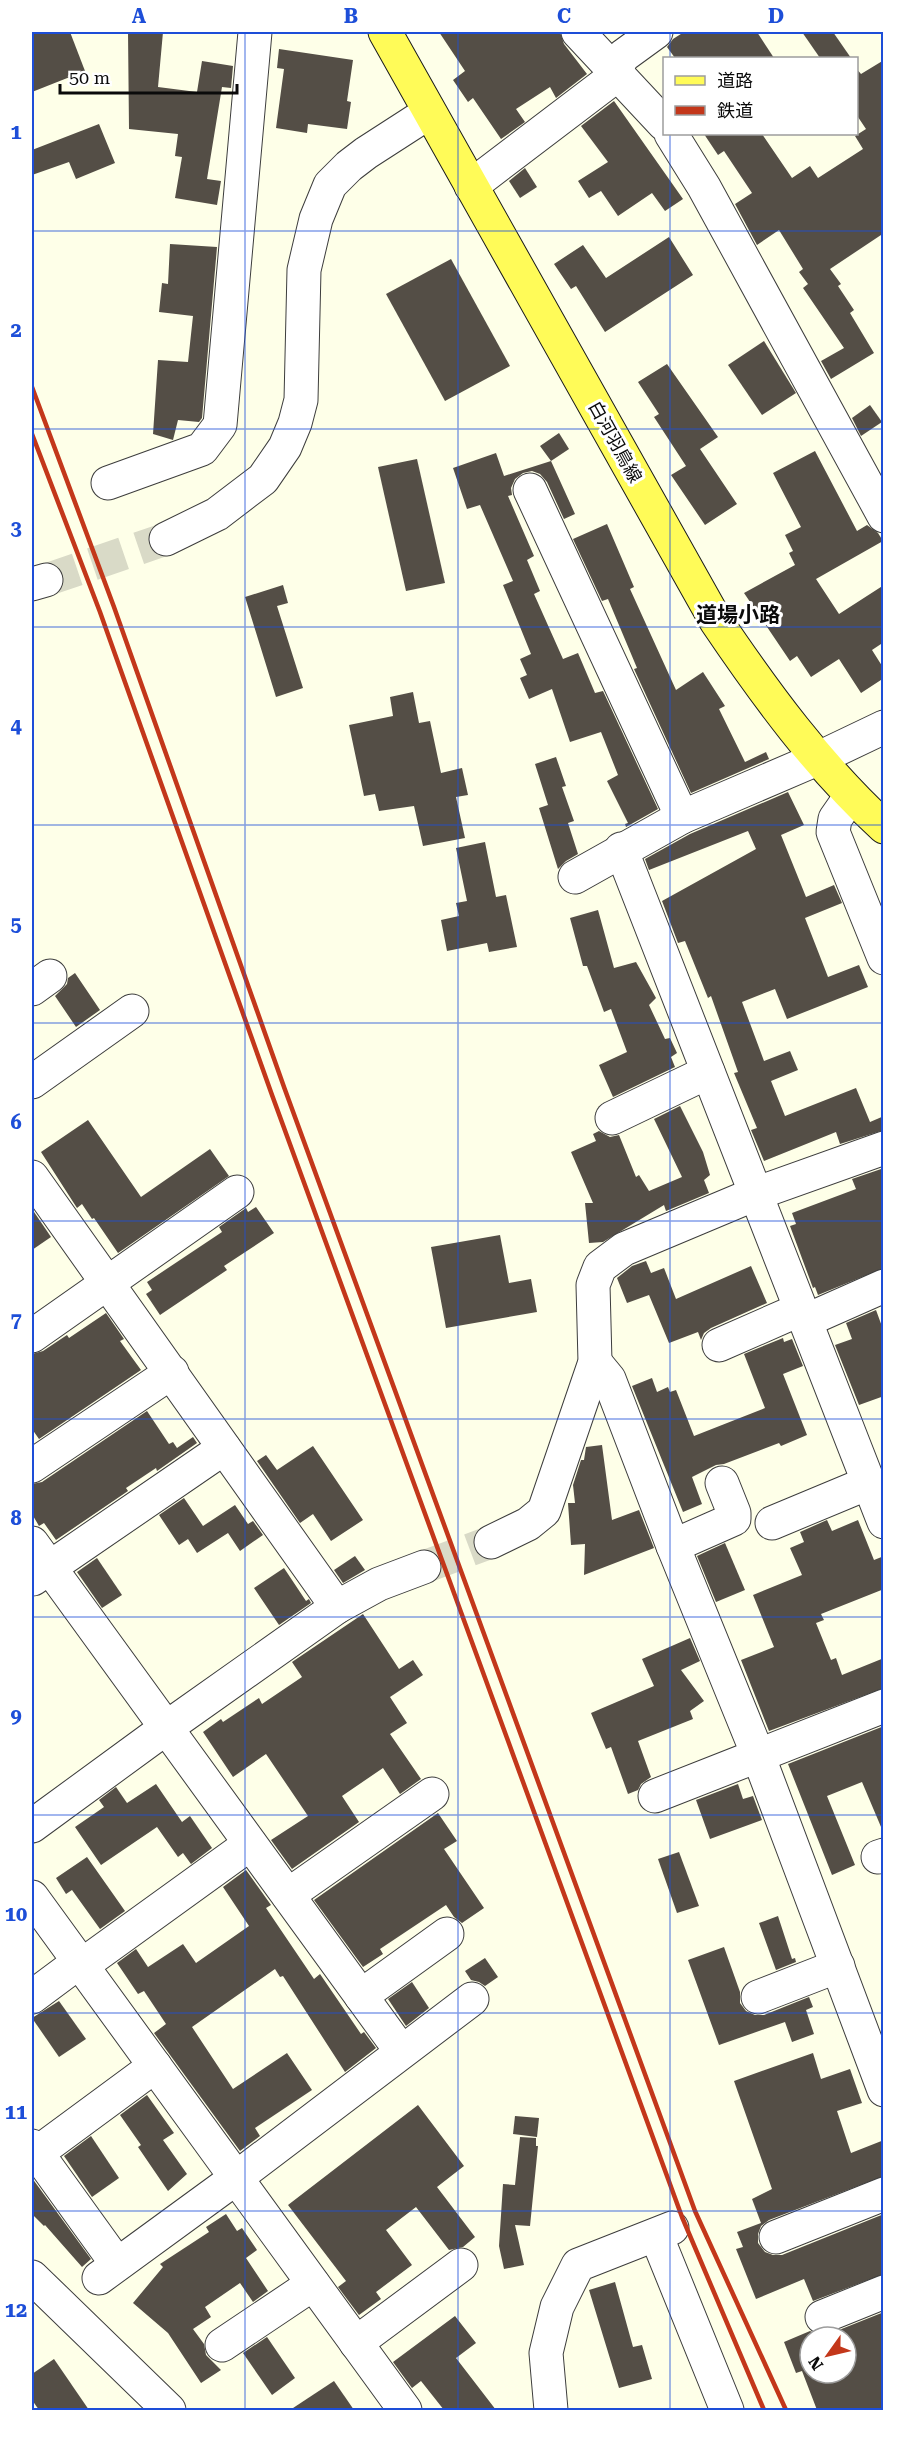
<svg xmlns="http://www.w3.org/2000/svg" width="915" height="2442" viewBox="0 0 915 2442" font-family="'Roboto Serif','Noto Sans JP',serif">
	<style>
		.building { fill: #544e46; fill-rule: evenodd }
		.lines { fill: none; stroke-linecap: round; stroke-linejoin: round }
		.minor-tunnel { stroke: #d9dac7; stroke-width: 33; stroke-dasharray: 33 16; stroke-linecap: butt }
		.minor-casing { stroke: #3d3d3d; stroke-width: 35 }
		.major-casing { stroke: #1b1b1b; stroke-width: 35 }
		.minor { stroke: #fff; stroke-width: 33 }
		.major { stroke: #fffb58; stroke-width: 33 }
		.rail { stroke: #c3371a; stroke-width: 4.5 }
		.grid { fill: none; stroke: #1d4ed8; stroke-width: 1.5; stroke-opacity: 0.55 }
		.labels { text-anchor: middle; stroke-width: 6; stroke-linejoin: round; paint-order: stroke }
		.street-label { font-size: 18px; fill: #0a0a0a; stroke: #fff }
		.quarter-label { font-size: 21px; font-weight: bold; fill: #0a0a0a; stroke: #fff }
		.neatline { fill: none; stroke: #1d4ed8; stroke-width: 2 }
		.grid-label { font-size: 20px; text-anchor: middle; font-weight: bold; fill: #1d4ed8 }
	</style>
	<rect width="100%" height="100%" fill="#feffe8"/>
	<g class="building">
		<path d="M 32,32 L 70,32 L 85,71 L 32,92 Z"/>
		<path d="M 128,32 L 163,32 L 158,87 L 197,92 L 202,61 L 233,66 L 231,88 L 222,87 L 207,179 L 221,181 L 217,205 L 175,198 L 182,157 L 175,156 L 178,134 L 129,129 Z"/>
		<path d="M 439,32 L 560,32 L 564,44 L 587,74 L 556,98 L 550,87 L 516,109 L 525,122 L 501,139 L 473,98 L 468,102 L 453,80 L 465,71 Z"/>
		<path d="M 684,32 L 757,32 L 774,58 L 675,58 L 667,47 L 673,39 Z"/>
		<path d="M 802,32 L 833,32 L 851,58 L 820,58 Z"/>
		<path d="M 279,49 L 353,60 L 347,101 L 351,102 L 347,129 L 308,124 L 307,133 L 276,128 L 284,69 L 277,68 Z"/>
		<path d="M 884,60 L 884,233 L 830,269 L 841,284 L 838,286 L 854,310 L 850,313 L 874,353 L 831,379 L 821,361 L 844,348 L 803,288 L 808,284 L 799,272 L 803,269 L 779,230 L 757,245 L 735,204 L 752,193 L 724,151 L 718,155 L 704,134 L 762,134 L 792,178 L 810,166 L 818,178 L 863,149 L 855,136 L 866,129 L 856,114 L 856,68 L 861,74 Z"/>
		<path d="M 614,101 L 683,199 L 665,211 L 652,193 L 618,216 L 601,191 L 589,198 L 578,181 L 608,162 L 581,126 Z"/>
		<path d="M 99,124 L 115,163 L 76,179 L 69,162 L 32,175 L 32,150 Z"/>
		<path d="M 525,168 L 537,187 L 520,198 L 509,181 Z"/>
		<path d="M 669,237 L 693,275 L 605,332 L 576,286 L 571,289 L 554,264 L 583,245 L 606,278 Z"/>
		<path d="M 170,244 L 217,247 L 202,418 L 199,422 L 178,420 L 173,440 L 153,434 L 158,360 L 188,362 L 193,316 L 159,312 L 162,283 L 168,284 Z"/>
		<path d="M 451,259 L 510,366 L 445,401 L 386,294 Z"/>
		<path d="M 764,341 L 796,393 L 762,415 L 728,365 Z"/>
		<path d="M 667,364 L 718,437 L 700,449 L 737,504 L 705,525 L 671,475 L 686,466 L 654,417 L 659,414 L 638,382 Z"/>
		<path d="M 870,405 L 882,422 L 861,436 L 852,418 Z"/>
		<path d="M 559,433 L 569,449 L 551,461 L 575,514 L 564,519 L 547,482 L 540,474 L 532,471 L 523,473 L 515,479 L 511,488 L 512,495 L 508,496 L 534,556 L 527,560 L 540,591 L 534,594 L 563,659 L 578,653 L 595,693 L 603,691 L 658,809 L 626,827 L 625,824 L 628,823 L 607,781 L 618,775 L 601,732 L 570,742 L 552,689 L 529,699 L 520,678 L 527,675 L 520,659 L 531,654 L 503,585 L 513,581 L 480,505 L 467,509 L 453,468 L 496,453 L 504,476 L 551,461 L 540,446 Z"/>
		<path d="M 815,451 L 857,531 L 867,525 L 878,533 L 883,541 L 816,579 L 839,614 L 884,585 L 884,642 L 872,650 L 884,669 L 884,678 L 861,693 L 839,659 L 811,677 L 797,656 L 790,661 L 744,593 L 795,565 L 789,553 L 793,551 L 785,535 L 801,527 L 773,473 Z"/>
		<path d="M 417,459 L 445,583 L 406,591 L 378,467 Z"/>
		<path d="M 607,524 L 634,587 L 630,589 L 676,690 L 703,672 L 725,706 L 719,709 L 745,762 L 766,752 L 769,759 L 691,793 L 634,669 L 637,668 L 608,599 L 602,601 L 573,539 Z"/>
		<path d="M 283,585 L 288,603 L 277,606 L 303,688 L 276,697 L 245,597 Z"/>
		<path d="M 413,692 L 419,723 L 430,721 L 441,773 L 462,768 L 468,795 L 456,797 L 465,838 L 423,846 L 414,806 L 379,811 L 375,794 L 364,796 L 349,725 L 393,716 L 390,697 Z"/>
		<path d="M 556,757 L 566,786 L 562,787 L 574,821 L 568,823 L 578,854 L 566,861 L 558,869 L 539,808 L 548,805 L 535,764 Z"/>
		<path d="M 788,792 L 804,825 L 781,835 L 806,897 L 834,885 L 842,903 L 805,918 L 828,977 L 859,965 L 868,987 L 787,1019 L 775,989 L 742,1002 L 764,1061 L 790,1051 L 798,1070 L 771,1081 L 785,1116 L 856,1088 L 870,1122 L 884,1116 L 884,1130 L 840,1144 L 836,1132 L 764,1161 L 751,1130 L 757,1128 L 734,1073 L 738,1072 L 711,996 L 708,998 L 685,941 L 678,943 L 662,901 L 756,849 L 748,831 L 649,870 L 645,859 L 690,834 Z"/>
		<path d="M 485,842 L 496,897 L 506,895 L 517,947 L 489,952 L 487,943 L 447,951 L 441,920 L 459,916 L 456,903 L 467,901 L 456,848 Z"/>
		<path d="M 598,910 L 614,968 L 636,962 L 656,998 L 649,1005 L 665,1039 L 670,1038 L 677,1053 L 671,1057 L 675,1067 L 613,1097 L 599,1065 L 627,1052 L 611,1009 L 604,1012 L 587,966 L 583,966 L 570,918 Z"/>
		<path d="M 75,973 L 100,1010 L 76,1027 L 55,996 L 67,984 L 68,978 Z"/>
		<path d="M 680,1106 L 703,1152 L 710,1175 L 704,1180 L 709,1193 L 666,1211 L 664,1205 L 603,1242 L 589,1243 L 585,1203 L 593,1203 L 571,1152 L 596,1141 L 593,1134 L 599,1131 L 610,1137 L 619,1135 L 636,1177 L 639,1175 L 649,1191 L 682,1177 L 654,1119 Z"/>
		<path d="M 88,1120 L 141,1197 L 210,1149 L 229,1176 L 118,1253 L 94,1218 L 92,1219 L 82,1204 L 77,1208 L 41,1152 Z"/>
		<path d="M 884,1168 L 884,1268 L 818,1295 L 815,1287 L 813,1288 L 790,1226 L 796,1224 L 792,1213 L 856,1189 L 852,1179 Z"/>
		<path d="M 256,1207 L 274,1233 L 224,1266 L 227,1270 L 160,1315 L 146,1294 L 152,1290 L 147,1282 L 222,1232 L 219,1227 L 246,1208 L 248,1212 Z"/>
		<path d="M 32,1209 L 51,1237 L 32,1250 Z"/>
		<path d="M 500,1235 L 509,1283 L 531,1279 L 537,1312 L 446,1328 L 431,1247 Z"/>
		<path d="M 646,1261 L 651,1273 L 664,1268 L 676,1299 L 751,1266 L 767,1303 L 711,1328 L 704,1333 L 701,1340 L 698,1332 L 669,1343 L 649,1295 L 627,1303 L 617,1278 L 632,1266 Z"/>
		<path d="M 876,1310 L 884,1332 L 884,1396 L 859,1405 L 835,1345 L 852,1339 L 846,1323 Z"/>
		<path d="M 106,1313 L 124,1339 L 120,1341 L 141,1370 L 39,1439 L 32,1429 L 32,1354 L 43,1351 L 67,1335 L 69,1338 Z"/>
		<path d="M 783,1338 L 784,1342 L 792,1339 L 803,1366 L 783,1374 L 807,1435 L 781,1446 L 779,1443 L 724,1464 L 716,1465 L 692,1477 L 702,1504 L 683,1512 L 632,1386 L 652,1378 L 657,1392 L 668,1387 L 670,1392 L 676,1390 L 694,1436 L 765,1408 L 744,1354 Z"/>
		<path d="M 147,1411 L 169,1444 L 173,1442 L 177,1448 L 193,1437 L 197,1443 L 157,1471 L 156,1468 L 126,1488 L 128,1491 L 56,1540 L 44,1523 L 39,1526 L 32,1514 L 32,1484 L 42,1482 Z"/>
		<path d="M 602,1445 L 612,1520 L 639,1510 L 654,1548 L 584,1575 L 585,1544 L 571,1545 L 568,1503 L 575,1503 L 573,1485 L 581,1460 L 584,1460 L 586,1447 Z"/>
		<path d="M 313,1446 L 363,1520 L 331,1541 L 313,1514 L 300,1523 L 257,1461 L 266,1455 L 277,1470 Z"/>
		<path d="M 184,1498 L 203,1526 L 235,1505 L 248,1524 L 253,1521 L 263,1535 L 240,1551 L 228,1533 L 197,1553 L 188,1539 L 179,1545 L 159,1515 Z"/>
		<path d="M 827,1520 L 832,1531 L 858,1520 L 874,1560 L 884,1556 L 884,1589 L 821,1614 L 824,1620 L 816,1623 L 831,1660 L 836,1658 L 842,1675 L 884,1658 L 884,1688 L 769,1731 L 741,1660 L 774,1647 L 753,1595 L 802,1575 L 790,1548 L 804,1542 L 800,1532 Z"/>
		<path d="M 725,1543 L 745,1590 L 716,1602 L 697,1556 Z"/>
		<path d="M 355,1556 L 365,1570 L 343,1583 L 334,1570 Z"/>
		<path d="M 97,1558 L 122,1595 L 102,1608 L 77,1572 Z"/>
		<path d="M 284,1568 L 306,1601 L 309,1599 L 311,1603 L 279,1625 L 254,1588 Z"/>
		<path d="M 363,1614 L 399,1669 L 413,1660 L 423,1675 L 390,1697 L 407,1723 L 390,1734 L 421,1779 L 400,1794 L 383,1768 L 342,1796 L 359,1822 L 292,1869 L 271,1840 L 308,1816 L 266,1754 L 233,1777 L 203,1732 L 221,1719 L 223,1722 L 259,1698 L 262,1704 L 302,1677 L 292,1662 Z"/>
		<path d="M 690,1638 L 700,1661 L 681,1670 L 704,1701 L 690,1711 L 693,1719 L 638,1741 L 651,1777 L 641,1784 L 638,1790 L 628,1794 L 611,1747 L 606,1749 L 591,1713 L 654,1686 L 642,1659 Z"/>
		<path d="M 884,1726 L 884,1834 L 862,1782 L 827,1796 L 855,1865 L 832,1875 L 788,1764 Z"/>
		<path d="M 156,1784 L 182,1822 L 190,1816 L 212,1848 L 191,1864 L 183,1853 L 178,1857 L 157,1827 L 101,1865 L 75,1827 L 104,1807 L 99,1800 L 116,1787 L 127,1803 Z"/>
		<path d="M 738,1784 L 743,1799 L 753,1796 L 762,1820 L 710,1839 L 696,1800 Z"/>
		<path d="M 438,1813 L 457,1841 L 444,1849 L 484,1908 L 462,1923 L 454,1917 L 446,1905 L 380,1949 L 383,1954 L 363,1967 L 314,1900 Z"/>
		<path d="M 679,1852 L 699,1906 L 677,1913 L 658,1859 Z"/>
		<path d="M 87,1857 L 125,1911 L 100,1929 L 72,1890 L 66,1894 L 56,1878 Z"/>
		<path d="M 246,1870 L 271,1905 L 266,1908 L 314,1979 L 320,1974 L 361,2034 L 364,2032 L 376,2048 L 345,2072 L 283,1976 L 280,1977 L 275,1969 L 192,2027 L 233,2089 L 287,2053 L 312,2090 L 255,2128 L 260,2136 L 240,2151 L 154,2033 L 166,2024 L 144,1991 L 138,1994 L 117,1963 L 136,1949 L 148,1967 L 183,1944 L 196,1963 L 249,1926 L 223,1887 Z"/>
		<path d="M 778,1916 L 792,1959 L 795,1958 L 796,1962 L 776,1970 L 759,1923 Z"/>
		<path d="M 724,1947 L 740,1992 L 740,2003 L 746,2011 L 755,2015 L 764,2015 L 809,1997 L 813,2007 L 806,2010 L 814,2034 L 792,2042 L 785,2022 L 719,2045 L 688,1960 Z"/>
		<path d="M 485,1958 L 498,1977 L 485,1986 L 479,1982 L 471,1980 L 465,1971 Z"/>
		<path d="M 412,1982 L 429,2008 L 406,2026 L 388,1999 Z"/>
		<path d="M 59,2001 L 86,2039 L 59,2057 L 32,2018 Z"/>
		<path d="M 813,2053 L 821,2079 L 850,2069 L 862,2103 L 837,2111 L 851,2153 L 884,2140 L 884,2176 L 769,2220 L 761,2226 L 758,2234 L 758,2243 L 765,2252 L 773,2255 L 782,2255 L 884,2214 L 884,2274 L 813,2301 L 804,2279 L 756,2299 L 736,2249 L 743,2247 L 737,2232 L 761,2223 L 752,2199 L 772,2189 L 734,2081 Z"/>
		<path d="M 147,2095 L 174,2133 L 163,2140 L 187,2174 L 168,2191 L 138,2147 L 141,2145 L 120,2115 Z"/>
		<path d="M 418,2105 L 464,2166 L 437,2187 L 475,2237 L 463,2247 L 449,2250 L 416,2207 L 386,2230 L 412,2265 L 376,2292 L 381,2299 L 359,2315 L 338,2287 L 346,2281 L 288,2205 Z"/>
		<path d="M 515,2116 L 539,2118 L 537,2137 L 513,2134 Z"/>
		<path d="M 91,2136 L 119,2178 L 92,2197 L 64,2156 Z"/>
		<path d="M 520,2137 L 536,2138 L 536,2146 L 538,2146 L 530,2226 L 515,2225 L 524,2265 L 504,2269 L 499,2246 L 503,2184 L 515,2185 Z"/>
		<path d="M 32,2178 L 91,2259 L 82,2267 L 45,2225 L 44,2226 L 32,2214 Z"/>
		<path d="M 226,2214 L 237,2231 L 242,2228 L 257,2250 L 246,2258 L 268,2291 L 253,2302 L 240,2283 L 205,2307 L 211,2317 L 193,2329 L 204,2344 L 206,2355 L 221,2370 L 201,2383 L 168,2333 L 133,2303 L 163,2267 L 160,2264 L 209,2232 L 206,2227 Z"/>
		<path d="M 615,2282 L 633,2347 L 642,2345 L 652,2379 L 619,2388 L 589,2290 Z"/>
		<path d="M 884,2312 L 884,2410 L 817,2410 L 802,2371 L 796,2373 L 784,2342 L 810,2331 L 819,2335 L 829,2334 ZM 810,2337 L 846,2337 L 846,2373 L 810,2373 Z"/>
		<path d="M 455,2316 L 476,2343 L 456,2358 L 496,2410 L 444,2410 L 421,2381 L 412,2388 L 393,2362 Z"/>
		<path d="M 267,2337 L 295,2378 L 272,2395 L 243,2353 Z"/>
		<path d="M 54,2359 L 89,2410 L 39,2410 L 32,2400 L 32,2374 Z"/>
		<path d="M 334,2381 L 354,2410 L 290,2410 Z"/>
	</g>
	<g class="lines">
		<g class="minor-tunnel">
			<path d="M 46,580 L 166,539"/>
			<path d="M 424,1567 L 491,1542"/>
		</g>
		<g class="minor-casing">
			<g id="minor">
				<path d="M 578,32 L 664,124"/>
				<path d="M 671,134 L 704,187 L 884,516"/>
				<path d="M 471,186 L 609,81 L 623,56 L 656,32"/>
				<path d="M 108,483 L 202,449 L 220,425 L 255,32"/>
				<path d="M 530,490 L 682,817"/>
				<path d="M 166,539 L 217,514 L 263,479 L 285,447 L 295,423 L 301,400 L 304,270 L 316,219 L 330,185 L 349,166 L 366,153 L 428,113"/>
				<path d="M 32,584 L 46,580"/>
				<path d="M 851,796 L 835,819 L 833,832 L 884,958"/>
				<path d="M 621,849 L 884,1522"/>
				<path d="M 575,877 L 682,817 L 817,759 L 884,727"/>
				<path d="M 32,989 L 50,976"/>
				<path d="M 32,1082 L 132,1011"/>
				<path d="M 612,1118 L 708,1072"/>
				<path d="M 32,1177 L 337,1607"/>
				<path d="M 805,1321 L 884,1286"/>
				<path d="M 32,1336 L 237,1192"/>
				<path d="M 719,1345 L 801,1309"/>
				<path d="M 595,1362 L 609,1379 L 673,1546 L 758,1755 L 884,2090"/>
				<path d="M 32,1466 L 172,1372"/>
				<path d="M 772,1523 L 868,1483"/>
				<path d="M 491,1542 L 528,1524 L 544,1511 L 595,1362 L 593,1285 L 600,1267 L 624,1249 L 755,1194 L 884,1148"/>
				<path d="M 32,1543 L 401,2051"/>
				<path d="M 673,1546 L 734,1519 L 734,1513 L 722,1483"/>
				<path d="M 33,1579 L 224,1448"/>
				<path d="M 655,1796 L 884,1706"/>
				<path d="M 32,1826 L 166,1728 L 337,1607 L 379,1584 L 424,1567"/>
				<path d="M 878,1857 L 884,1855"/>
				<path d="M 288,1895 L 432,1794"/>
				<path d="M 32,1897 L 405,2410"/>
				<path d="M 81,1966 L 250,1844"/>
				<path d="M 361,1996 L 447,1934"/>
				<path d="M 32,1997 L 79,1962"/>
				<path d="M 758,1997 L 838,1966"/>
				<path d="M 32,2146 L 117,2264"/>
				<path d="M 37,2153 L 155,2066"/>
				<path d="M 656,2235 L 727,2410"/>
				<path d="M 776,2237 L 884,2194"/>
				<path d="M 32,2277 L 169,2410"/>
				<path d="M 99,2278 L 236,2178 L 472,1999"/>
				<path d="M 822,2317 L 884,2292"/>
				<path d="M 356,2343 L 461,2265"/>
				<path d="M 222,2345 L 313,2284"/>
				<path d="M 551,2410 L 546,2353 L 557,2307 L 578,2265 L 672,2228"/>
			</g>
		</g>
		<g class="major-casing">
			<path id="major" d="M 385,32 L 716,621 C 766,695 818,766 884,827"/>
		</g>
		<use href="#minor" class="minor"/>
		<use href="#major" class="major"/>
		<g class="rail">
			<path d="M 32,387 L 114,607 L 284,1087 L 695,2211 L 786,2410"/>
			<path d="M 32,434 L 100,612 L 272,1095 L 682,2217 L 764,2410"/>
		</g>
	</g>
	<path class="grid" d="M 245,32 L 245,2410M 458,32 L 458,2410M 670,32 L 670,58M 670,134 L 670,2410M 32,231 L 884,231M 32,429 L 884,429M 32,627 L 884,627M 32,825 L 884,825M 32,1023 L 884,1023M 32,1221 L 884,1221M 32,1419 L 884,1419M 32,1617 L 884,1617M 32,1815 L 884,1815M 32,2013 L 884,2013M 32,2211 L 884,2211"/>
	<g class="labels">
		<g class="street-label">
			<text transform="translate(615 442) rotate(61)" y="6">白河羽鳥線</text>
		</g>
		<g class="quarter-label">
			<text x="738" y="622">道場小路</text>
		</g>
	</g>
	<rect width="915" height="2442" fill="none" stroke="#ffffff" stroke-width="66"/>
	<rect x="663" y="57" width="195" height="78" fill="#ffffff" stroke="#9d9d9d" stroke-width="1.5"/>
	<rect x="675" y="76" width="30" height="9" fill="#fffb58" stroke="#9d9d9d" stroke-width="1.5"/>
	<text x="717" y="87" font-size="18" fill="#0a0a0a">道路</text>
	<rect x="675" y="106" width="30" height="9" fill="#c3371a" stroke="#9d9d9d" stroke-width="1.5"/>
	<text x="717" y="117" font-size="18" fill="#0a0a0a">鉄道</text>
	<g transform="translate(828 2355) rotate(236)"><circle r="28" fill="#ffffff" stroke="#9d9d9d" stroke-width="1.5"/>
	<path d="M0-4.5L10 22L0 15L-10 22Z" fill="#c3371a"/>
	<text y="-9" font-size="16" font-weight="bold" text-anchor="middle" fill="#0a0a0a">N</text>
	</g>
	<path d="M60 84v9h177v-9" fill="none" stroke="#0a0a0a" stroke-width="3"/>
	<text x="69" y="84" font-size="18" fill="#0a0a0a" stroke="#ffffff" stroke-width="4.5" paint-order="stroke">50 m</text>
	<rect x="33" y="33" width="849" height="2376" class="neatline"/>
	<g class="grid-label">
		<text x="139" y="23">A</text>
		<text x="351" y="23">B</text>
		<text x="564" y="23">C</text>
		<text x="776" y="23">D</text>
		<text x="16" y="139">1</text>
		<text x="16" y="337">2</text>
		<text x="16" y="535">3</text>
		<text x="16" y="733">4</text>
		<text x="16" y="931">5</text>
		<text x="16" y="1129">6</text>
		<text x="16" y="1327">7</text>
		<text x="16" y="1525">8</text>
		<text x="16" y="1723">9</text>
		<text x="16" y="1921">10</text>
		<text x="16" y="2119">11</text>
		<text x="16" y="2317">12</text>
	</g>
</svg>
